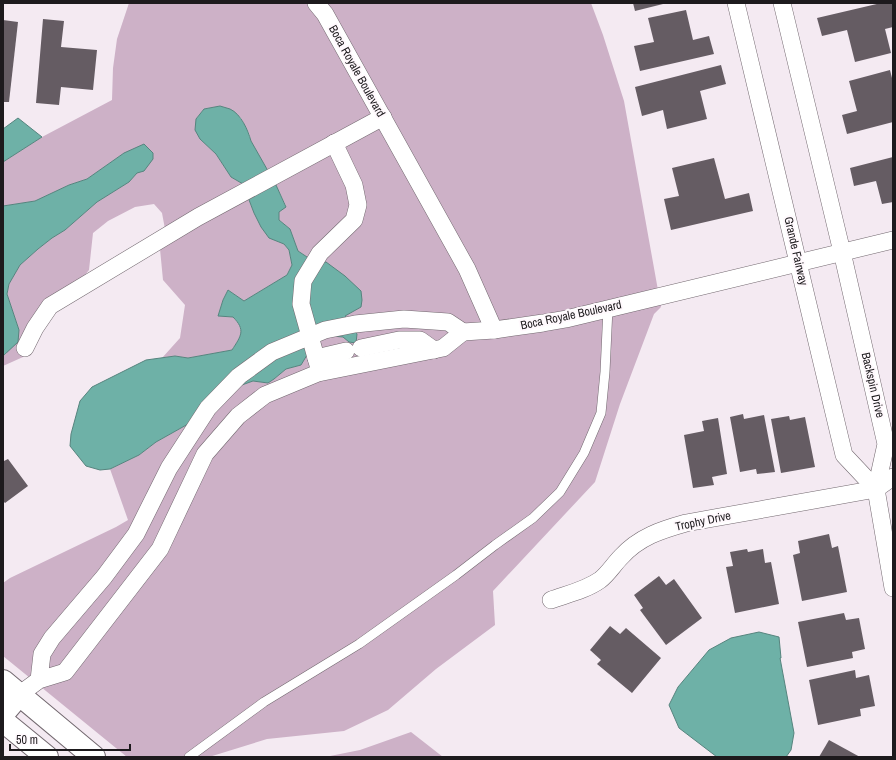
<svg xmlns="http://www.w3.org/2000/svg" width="896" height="760" viewBox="0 0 896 760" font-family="'Archivo Narrow',sans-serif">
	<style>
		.green { fill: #cdb1c7 }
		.water { fill: #6eb1a7; stroke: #56847e }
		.building { fill: #655c63 }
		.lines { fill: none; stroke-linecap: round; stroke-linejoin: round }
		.lane-casing { stroke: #72686f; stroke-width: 10 }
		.street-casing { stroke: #72686f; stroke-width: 18 }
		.secondary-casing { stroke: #72686f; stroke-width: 24 }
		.primary-casing { stroke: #72686f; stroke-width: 24 }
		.lane { stroke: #fff; stroke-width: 9 }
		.street { stroke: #fff; stroke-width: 17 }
		.secondary { stroke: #fff; stroke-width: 22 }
		.primary { stroke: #fff; stroke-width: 22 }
		.labels { text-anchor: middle; stroke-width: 4; stroke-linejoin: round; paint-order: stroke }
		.street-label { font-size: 12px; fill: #1d1a1d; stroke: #fff9fd }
	</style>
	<rect width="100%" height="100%" fill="#f4eaf2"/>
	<g class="green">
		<path d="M 129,3 L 591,3 L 603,35 L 624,101 L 661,307 L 654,314 L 620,404 L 595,482 L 493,591 L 495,625 L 436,669 L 388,710 L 344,731 L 267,739 L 209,757 L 127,757 L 3,656 L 3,583 L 10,578 L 116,527 L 128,520 L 110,469 L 139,455 L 156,442 L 197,419 L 239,386 L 253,381 L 268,383 L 274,379 L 286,369 L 301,365 L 306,343 L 332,336 L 344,337 L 357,334 L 344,316 L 361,307 L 316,263 L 298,251 L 290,229 L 279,220 L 279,212 L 286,206 L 276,185 L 261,159 L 251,141 L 249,133 L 241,118 L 231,110 L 220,106 L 204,109 L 196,119 L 200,139 L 216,154 L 231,177 L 243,184 L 254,213 L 277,241 L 284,244 L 289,250 L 292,265 L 287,275 L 244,301 L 228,290 L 223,300 L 218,316 L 233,317 C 246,330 241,336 232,350 L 188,358 L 175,356 L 162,358 L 180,338 L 185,305 L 163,280 L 160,249 L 165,229 L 162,213 L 154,204 L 135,207 L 108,221 L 93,233 L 89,270 L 61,305 L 23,357 L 3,366 L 3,356 L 6,354 L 19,330 L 7,294 L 9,284 L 20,265 L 38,249 L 52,238 L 65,230 L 97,202 L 129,182 L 137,173 L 124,153 L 87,179 L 69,185 L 35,201 L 3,206 L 3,162 L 42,137 L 112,100 L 113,68 L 117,39 Z"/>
		<path d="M 411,732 L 443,757 L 325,757 L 360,750 Z"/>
	</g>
	<g class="water">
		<path d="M 220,106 C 223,107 227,108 230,109 C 241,114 248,130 251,141 L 276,185 L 286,207 L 279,212 L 279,220 L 290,229 L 298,251 L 316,263 L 326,262 L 345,276 L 361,291 L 362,300 L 361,307 L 345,316 L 357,334 L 356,343 L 349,342 L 343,337 L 332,336 L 315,338 L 307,355 L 301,365 L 286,369 L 274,379 L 268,383 L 253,381 L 239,386 L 197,419 L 156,442 L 139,455 L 110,469 L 100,470 L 86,466 L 70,446 L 71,434 L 80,401 L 92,387 L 146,360 L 175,356 L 188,358 L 232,350 C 241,336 246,330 233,317 L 218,316 L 223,300 L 228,290 L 244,301 L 287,275 L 292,265 L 289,250 L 284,244 L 269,238 L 261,227 L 254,213 L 243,184 L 231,177 L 216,154 L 200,139 L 195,130 L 196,119 L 204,109 Z"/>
		<path d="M 18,118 L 42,137 L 3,162 L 3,129 Z"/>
		<path d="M 144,144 L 153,153 L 153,159 L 144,171 L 137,173 L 129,182 L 97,202 L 65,230 L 52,238 L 38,249 L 20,265 L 9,284 L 7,294 L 19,330 L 18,342 L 3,356 L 3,206 L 35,201 L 69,185 L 87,179 L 124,153 Z"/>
		<path d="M 759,632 L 779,637 L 781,658 L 780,658 L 794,733 L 791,750 L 786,757 L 717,757 L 679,728 L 669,705 L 678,687 L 709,650 L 731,638 Z"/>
	</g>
	<g class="building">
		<path d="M 633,3 L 663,3 L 663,4 L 635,11 Z"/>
		<path d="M 881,3 L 893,3 L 893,27 L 885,29 L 891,53 L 855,62 L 847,30 L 822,36 L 817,18 Z"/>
		<path d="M 686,10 L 693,40 L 709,36 L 714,54 L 640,71 L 634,46 L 654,42 L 648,18 Z"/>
		<path d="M 43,19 L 64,21 L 61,47 L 97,50 L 93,90 L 61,87 L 59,105 L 36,103 Z"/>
		<path d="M 3,20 L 18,22 L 9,102 L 3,102 Z"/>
		<path d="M 721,65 L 726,84 L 700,91 L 707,119 L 667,129 L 663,110 L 642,116 L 635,87 Z"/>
		<path d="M 890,70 L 893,82 L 893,122 L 847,134 L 842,115 L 857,111 L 849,81 Z"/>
		<path d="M 893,157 L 893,202 L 882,204 L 876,181 L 854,186 L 850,168 Z"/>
		<path d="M 714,158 L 725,199 L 749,193 L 753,211 L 671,230 L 664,199 L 679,196 L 672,168 Z"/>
		<path d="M 743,414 L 744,419 L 764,415 L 775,472 L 757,474 L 756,469 L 740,472 L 730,417 Z"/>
		<path d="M 789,416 L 790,420 L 805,417 L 815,467 L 781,473 L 771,419 Z"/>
		<path d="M 718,418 L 727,474 L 712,477 L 714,485 L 693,488 L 684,435 L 704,431 L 702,421 Z"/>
		<path d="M 8,459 L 28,486 L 5,503 L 3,501 L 3,460 L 4,461 Z"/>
		<path d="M 829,534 L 832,548 L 838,546 L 847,592 L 802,601 L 793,555 L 800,553 L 798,541 Z"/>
		<path d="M 747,549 L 748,552 L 763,549 L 765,563 L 771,562 L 779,604 L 735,613 L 726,567 L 733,566 L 730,552 Z"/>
		<path d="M 659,576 L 666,585 L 674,579 L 702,618 L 666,645 L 640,610 L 643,608 L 634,595 Z"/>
		<path d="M 844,613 L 846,620 L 859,618 L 865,649 L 852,652 L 853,658 L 807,667 L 798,622 Z"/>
		<path d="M 610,626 L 620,634 L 626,628 L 661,658 L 632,693 L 597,664 L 601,660 L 590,650 Z"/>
		<path d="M 855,670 L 856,678 L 869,675 L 875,706 L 860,709 L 861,716 L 818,725 L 809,680 Z"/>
		<path d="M 829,740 L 860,757 L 819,757 Z"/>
	</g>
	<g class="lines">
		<g class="lane-casing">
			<path id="lane" d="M 189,757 L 264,702 L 359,644 L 456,575 L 495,545 L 533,518 L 560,492 L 584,453 L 601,413 L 605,372 L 608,308"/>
		</g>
		<g class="street-casing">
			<g id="street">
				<path d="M 316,3 L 325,14 L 467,269 L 494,330 L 543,323 L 566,319 L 893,240"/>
				<path d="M 736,3 L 844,455 L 876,489"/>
				<path d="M 782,3 L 842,252 L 886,444 L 876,489 L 893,588"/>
				<path d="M 463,332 L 494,330"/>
				<path d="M 25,348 L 35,328 L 50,306 L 198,217 L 383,117"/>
				<path d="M 361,348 L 399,340 L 420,340 L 434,350"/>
				<path d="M 316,358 L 346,351"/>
				<path d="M 320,372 L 301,304 L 303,281 L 320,253 L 354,220 L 358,205 L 354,185 L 334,143"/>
				<path d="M 551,600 C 568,594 586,590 600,580 C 608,574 614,564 621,557 C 639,537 661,530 686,523 L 876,489 L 893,477"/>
				<path d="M 20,694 L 39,680 L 65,672 L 160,549 L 205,454 L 238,416 L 265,395 L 318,373 L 443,348 L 463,332 L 448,322 L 404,319 L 355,324 L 325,330 L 272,352 L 239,376 L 208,408 L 169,468 L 136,534 L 104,577 L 52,638 L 42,654 L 39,680"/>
			</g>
		</g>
		<g class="secondary-casing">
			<path id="secondary" d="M 3,714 L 20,694"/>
		</g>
		<g class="primary-casing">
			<g id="primary">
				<path d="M 3,681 L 94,757"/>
				<path d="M 3,721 L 47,757"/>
			</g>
		</g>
		<use href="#lane" class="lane"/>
		<use href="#street" class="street"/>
		<use href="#secondary" class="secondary"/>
		<use href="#primary" class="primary"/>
	</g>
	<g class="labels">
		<g class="street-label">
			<text transform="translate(357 71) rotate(61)" y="4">Boca Royale Boulevard</text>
			<text transform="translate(796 251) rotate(77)" y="4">Grande Fairway</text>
			<text transform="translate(571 315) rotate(-12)" y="4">Boca Royale Boulevard</text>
			<text transform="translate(873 385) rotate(77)" y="4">Backspin Drive</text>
			<text transform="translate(703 521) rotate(-12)" y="4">Trophy Drive</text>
		</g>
	</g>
	<rect width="896" height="760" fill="none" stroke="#1d1a1d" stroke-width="8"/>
	<path d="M10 744v6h120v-6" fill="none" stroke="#1d1a1d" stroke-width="2"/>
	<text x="16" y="744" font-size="12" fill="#1d1a1d" stroke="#fff9fd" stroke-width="3" paint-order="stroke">50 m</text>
</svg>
